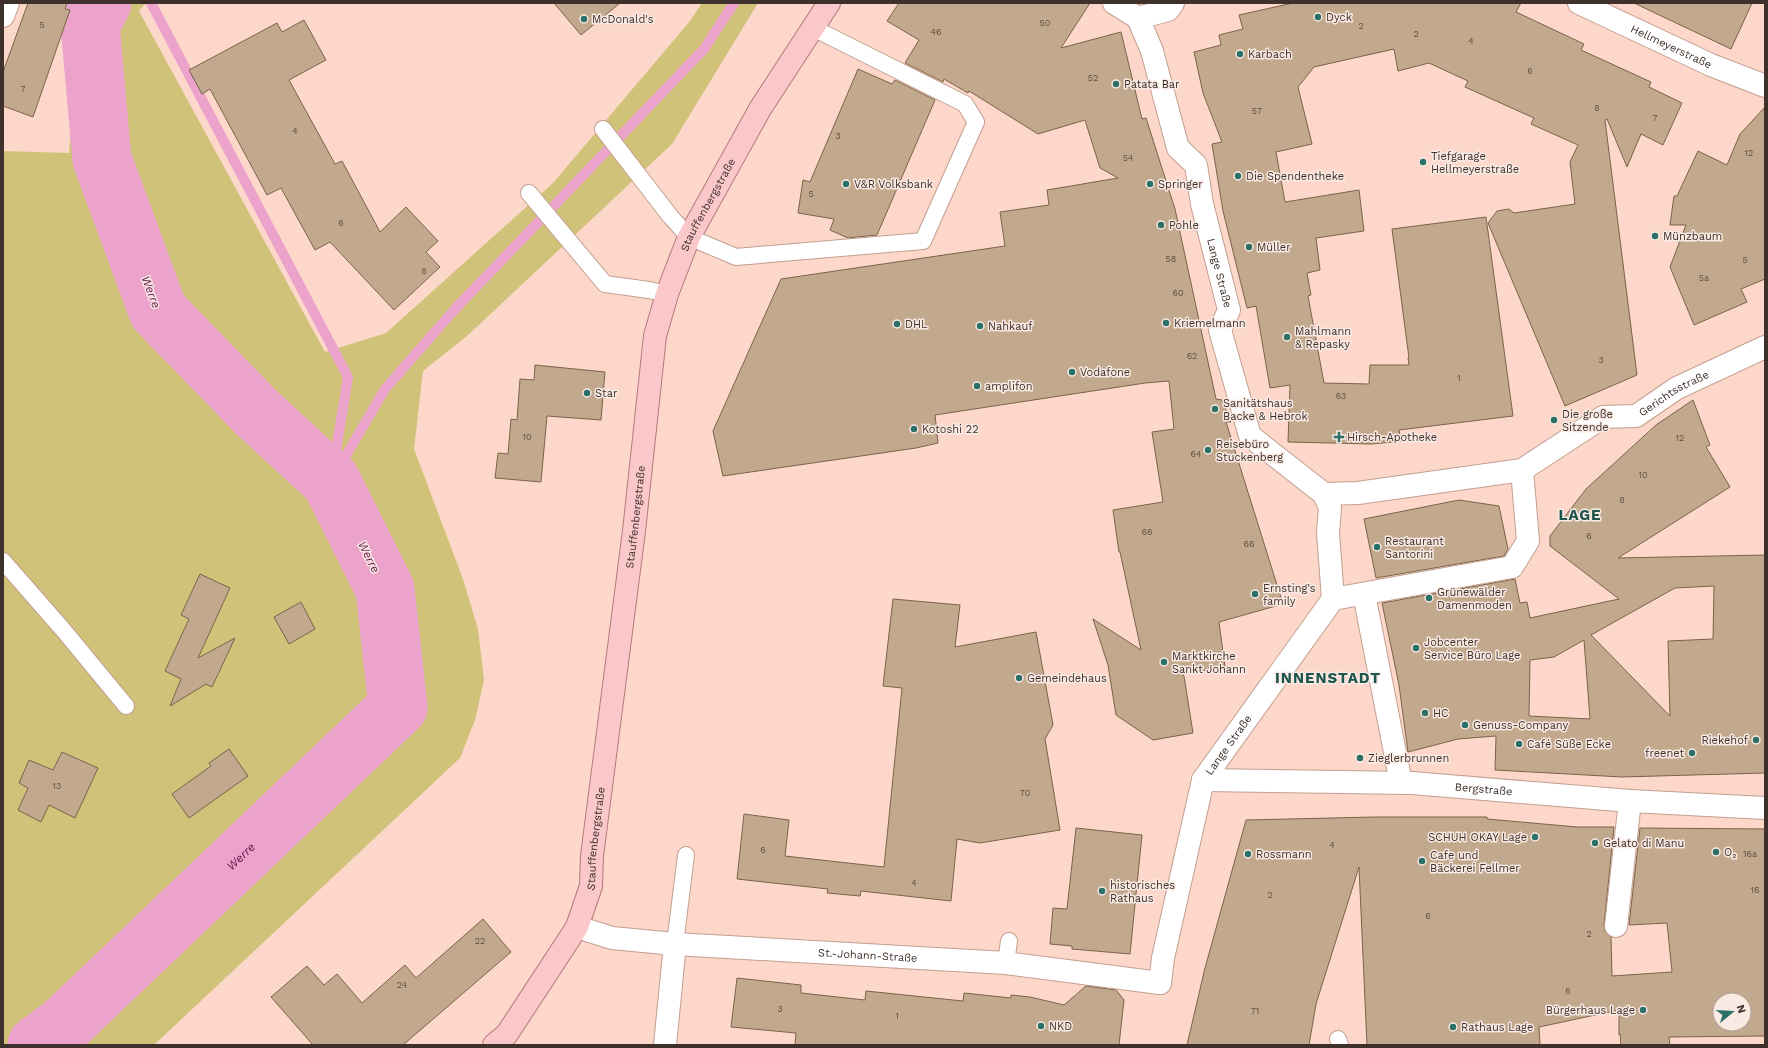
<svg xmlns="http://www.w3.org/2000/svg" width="1768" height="1048" viewBox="0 0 1768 1048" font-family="'Work Sans',sans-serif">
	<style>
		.green { fill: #d1c27a }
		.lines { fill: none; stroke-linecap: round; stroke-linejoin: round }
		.stream { stroke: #eba2cb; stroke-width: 10 }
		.river { stroke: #eba2cb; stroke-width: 59 }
		.building { fill: #c2a98e; stroke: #7a634a; fill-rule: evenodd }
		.service-casing { stroke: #c39f91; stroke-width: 18 }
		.pedestrian-casing { stroke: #c39f91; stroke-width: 24 }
		.minor-casing { stroke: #c39f91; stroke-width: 24 }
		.primary-casing { stroke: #b6797d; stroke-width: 24 }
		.service { stroke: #fff; stroke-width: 16 }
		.pedestrian { stroke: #fff; stroke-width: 22 }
		.minor { stroke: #fff; stroke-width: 22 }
		.primary { stroke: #fac7cb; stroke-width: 22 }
		.poi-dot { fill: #2a7066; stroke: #faeae4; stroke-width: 1.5 }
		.labels { text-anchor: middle; stroke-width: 3; stroke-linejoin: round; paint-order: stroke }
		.number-label { font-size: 9px; fill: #5f4e43 }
		.poi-label { font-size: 11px; fill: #3e302a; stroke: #faeae4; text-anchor: start }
		.street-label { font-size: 11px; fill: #3e302a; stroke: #faeae4 }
		.water-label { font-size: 12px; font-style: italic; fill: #68154c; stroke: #faeae4 }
		.district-label { font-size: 15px; font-weight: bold; letter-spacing: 1px; fill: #1d564d; stroke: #faeae4 }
	</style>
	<rect width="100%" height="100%" fill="#fdd7c9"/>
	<path class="green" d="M 82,3 L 146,3 L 139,11 L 325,352 L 386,333 L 553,183 L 690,21 L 702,3 L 758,3 L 672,144 L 467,336 L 423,371 L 414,449 L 463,579 L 478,629 L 484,680 L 475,720 L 460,758 L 154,1045 L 3,1045 L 3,151 L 69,153 Z"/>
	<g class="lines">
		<g class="stream">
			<path d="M 151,3 L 348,377 L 332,475"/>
			<path d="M 331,481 L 385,389 L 455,309 L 704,49 L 734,3"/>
		</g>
		<path class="river" id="s1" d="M 37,1045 L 64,1025 L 398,707 L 385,589 L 331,481 L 256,412 L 158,311 L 102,159 L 90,25 L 102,3"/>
	</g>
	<g class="building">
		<path d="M 28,3 L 67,3 L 65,9 L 70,10 L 33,117 L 3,106 L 3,72 Z"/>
		<path d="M 554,3 L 620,3 L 581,35 Z"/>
		<path d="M 899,3 L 1090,3 L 1061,48 L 1121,32 L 1142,119 L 1146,118 L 1175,209 L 1216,399 L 1222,400 L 1231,422 L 1226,422 L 1283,604 L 1219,622 L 1225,667 L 1182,674 L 1184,676 L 1193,733 L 1153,740 L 1116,715 L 1108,665 L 1093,619 L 1141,650 L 1120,552 L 1119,552 L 1113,510 L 1163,502 L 1152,432 L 1174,429 L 1169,381 L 1145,383 L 935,415 L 938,443 L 916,448 L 723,476 L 713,431 L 781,279 L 1005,246 L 1000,212 L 1049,205 L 1047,190 L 1118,178 L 1100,168 L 1085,120 L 1038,134 L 969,91 L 968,93 L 944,79 L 943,82 L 905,63 L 919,40 L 887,21 Z"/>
		<path d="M 1293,3 L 1521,3 L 1516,12 L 1584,44 L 1581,50 L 1651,82 L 1649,87 L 1682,103 L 1663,145 L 1641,134 L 1627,167 L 1607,119 L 1605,120 L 1637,375 L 1565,406 L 1488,223 L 1497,211 L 1509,209 L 1514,213 L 1575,204 L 1570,162 L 1578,145 L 1531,124 L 1534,118 L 1465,87 L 1468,81 L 1429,63 L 1398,71 L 1394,49 L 1314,67 L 1298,87 L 1312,144 L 1276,152 L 1285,202 L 1359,190 L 1364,231 L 1316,238 L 1320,270 L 1307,273 L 1311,295 L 1308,296 L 1324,383 L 1369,384 L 1370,365 L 1409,365 L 1408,358 L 1409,358 L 1392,229 L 1486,217 L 1513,416 L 1399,430 L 1401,441 L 1372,444 L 1288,442 L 1290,385 L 1270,388 L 1256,306 L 1247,308 L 1223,211 L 1212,144 L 1222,142 L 1203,93 L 1194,52 L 1221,45 L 1219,35 L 1243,29 L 1239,15 Z"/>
		<path d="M 1634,3 L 1752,3 L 1731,49 Z"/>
		<path d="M 304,20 L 326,60 L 289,80 L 335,164 L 342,161 L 380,232 L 406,207 L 438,241 L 426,252 L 440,267 L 394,310 L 330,242 L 315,250 L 281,188 L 267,195 L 210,89 L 202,94 L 189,70 L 277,23 L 282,32 Z"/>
		<path d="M 858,69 L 892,84 L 895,80 L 935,100 L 877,235 L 848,238 L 830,230 L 834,219 L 798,213 L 803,180 L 810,182 Z"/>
		<path d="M 1765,107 L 1765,279 L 1741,289 L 1747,302 L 1694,325 L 1670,267 L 1686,225 L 1670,225 L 1674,196 L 1677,196 L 1698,151 L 1727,165 L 1740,134 Z"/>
		<path d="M 535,365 L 605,372 L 601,420 L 547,416 L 541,482 L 495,478 L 498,453 L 508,454 L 511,419 L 517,420 L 520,379 L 534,380 Z"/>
		<path d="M 1693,400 L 1710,445 L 1706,447 L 1730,487 L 1618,558 L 1765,555 L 1765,773 L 1622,777 L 1495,770 L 1496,736 L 1458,739 L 1408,752 L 1399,685 L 1382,603 L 1515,579 L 1520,603 L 1527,602 L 1530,618 L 1619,599 L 1550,546 L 1550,536 L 1586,489 L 1656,425 ZM 1714,586 L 1713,639 L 1668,641 L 1670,716 L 1591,635 L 1675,588 ZM 1584,640 L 1590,719 L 1529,716 L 1530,660 L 1554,657 Z"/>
		<path d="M 1459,500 L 1499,506 L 1508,549 L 1504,556 L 1376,578 L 1364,519 Z"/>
		<path d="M 200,574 L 230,588 L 198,658 L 235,638 L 212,687 L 206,684 L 170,706 L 181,679 L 165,671 L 189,619 L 181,615 Z"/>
		<path d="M 893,599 L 960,605 L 955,647 L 1036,632 L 1053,725 L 1045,739 L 1060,830 L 980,843 L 957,839 L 951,901 L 861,891 L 860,896 L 827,893 L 828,889 L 737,879 L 744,814 L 789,820 L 785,856 L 884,867 L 902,688 L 883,686 Z"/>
		<path d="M 301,602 L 315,629 L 289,644 L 274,617 Z"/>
		<path d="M 229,749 L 248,776 L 189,818 L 172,794 L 211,766 L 209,763 Z"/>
		<path d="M 62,752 L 98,768 L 75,818 L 49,805 L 41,822 L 18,810 L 28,788 L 19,783 L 29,760 L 53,770 Z"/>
		<path d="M 1374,817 L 1487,817 L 1487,819 L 1577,827 L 1614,827 L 1604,925 L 1605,931 L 1611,937 L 1612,976 L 1672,972 L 1667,923 L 1629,925 L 1640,828 L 1765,829 L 1765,1036 L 1669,1037 L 1670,1045 L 1621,1045 L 1620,1034 L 1619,1035 L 1619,1010 L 1539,1027 L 1540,1045 L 1367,1045 L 1359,867 L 1316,1004 L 1309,1045 L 1187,1045 L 1205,968 L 1246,820 ZM 1720,1000 L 1744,1000 L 1744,1024 L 1720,1024 Z"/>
		<path d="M 1076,828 L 1142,835 L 1130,954 L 1072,949 L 1072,946 L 1050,944 L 1053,908 L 1067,909 Z"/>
		<path d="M 483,919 L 511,952 L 403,1045 L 313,1045 L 271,997 L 307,966 L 324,985 L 337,974 L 362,1003 L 405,965 L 416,978 Z"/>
		<path d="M 737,978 L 801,985 L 801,993 L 865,1000 L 866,991 L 963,1001 L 964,993 L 1011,998 L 1011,995 L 1030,997 L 1064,1005 L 1086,986 L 1116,990 L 1124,1000 L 1119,1045 L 795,1045 L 796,1033 L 731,1027 Z"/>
	</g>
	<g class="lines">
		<g class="service-casing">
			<g id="service">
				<path d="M 603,129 L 670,216 L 689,237 L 736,257 L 923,241 L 976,122 L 965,104 L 813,28"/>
				<path d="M 529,193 L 605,284 L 649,290 L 667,294"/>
				<path d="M 3,561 L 65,632 L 126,706"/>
				<path d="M 675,944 L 686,855"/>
				<path d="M 1006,963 L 1009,941"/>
				<path d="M 1338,1039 L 1340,1045"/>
			</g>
		</g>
		<g class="pedestrian-casing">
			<g id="pedestrian">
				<path d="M 1364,594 L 1401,783"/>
				<path d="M 1333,599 L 1512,567 L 1528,541 L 1522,470"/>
				<path id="s2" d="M 1203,780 L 1412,783 L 1630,801 L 1765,808"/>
				<path d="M 1616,926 L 1630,801"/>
				<path id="s3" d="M 1160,983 L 1163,958 L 1203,780 L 1333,599 L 1328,533 L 1330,508 L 1324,494"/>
			</g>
		</g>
		<g class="minor-casing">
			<g id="minor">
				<path id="s4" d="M 1114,3 L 1138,18 L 1152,51 L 1178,148 L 1196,165 L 1202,204 L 1229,310 L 1220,330 L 1250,436 L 1324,494 L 1358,493 L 1522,470 L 1603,417 L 1636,416 L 1677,388 L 1765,347"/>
				<path id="s5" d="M 1579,3 L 1711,65 L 1765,86"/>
				<path d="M 3,16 L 8,3"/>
				<path d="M 1138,18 L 1168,10 L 1173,3"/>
				<path id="s6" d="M 577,927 L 612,938 L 675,944 L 1006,963 L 1160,983"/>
				<path d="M 665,1045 L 675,944"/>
			</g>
		</g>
		<g class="primary-casing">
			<g id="primary">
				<path id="s7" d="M 494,1045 L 507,1034 L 577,927 L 591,886 L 592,856 L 634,531 L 655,336 L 667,294 L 689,237 L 760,109 L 829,3"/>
			</g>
		</g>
		<use href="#service" class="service"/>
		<use href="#pedestrian" class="pedestrian"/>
		<use href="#minor" class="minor"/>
		<use href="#primary" class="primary"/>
	</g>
	<g class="poi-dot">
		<circle cx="1318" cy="17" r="4"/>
		<circle cx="584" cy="19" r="4"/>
		<circle cx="1240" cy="54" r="4"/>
		<circle cx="1116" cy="84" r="4"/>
		<circle cx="1423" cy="162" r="4"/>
		<circle cx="1238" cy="176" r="4"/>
		<circle cx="846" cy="184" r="4"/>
		<circle cx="1150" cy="184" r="4"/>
		<circle cx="1161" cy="225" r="4"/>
		<circle cx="1655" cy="236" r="4"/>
		<circle cx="1249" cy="247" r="4"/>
		<circle cx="1166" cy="323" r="4"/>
		<circle cx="897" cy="324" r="4"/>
		<circle cx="980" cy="326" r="4"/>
		<circle cx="1287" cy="337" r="4"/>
		<circle cx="1072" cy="372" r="4"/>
		<circle cx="977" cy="386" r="4"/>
		<circle cx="587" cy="393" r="4"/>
		<circle cx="1215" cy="409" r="4"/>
		<circle cx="1554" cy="420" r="4"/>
		<circle cx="914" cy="429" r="4"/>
		<path d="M1337 431h4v4h4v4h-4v4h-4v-4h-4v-4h4z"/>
		<circle cx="1208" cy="450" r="4"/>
		<circle cx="1377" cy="547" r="4"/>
		<circle cx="1255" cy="594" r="4"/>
		<circle cx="1429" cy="598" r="4"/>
		<circle cx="1416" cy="648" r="4"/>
		<circle cx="1164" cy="662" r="4"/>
		<circle cx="1019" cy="678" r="4"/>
		<circle cx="1425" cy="713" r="4"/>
		<circle cx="1465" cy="725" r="4"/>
		<circle cx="1756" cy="740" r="4"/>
		<circle cx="1519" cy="744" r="4"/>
		<circle cx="1692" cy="753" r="4"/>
		<circle cx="1360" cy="758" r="4"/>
		<circle cx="1535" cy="837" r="4"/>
		<circle cx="1595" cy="843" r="4"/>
		<circle cx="1716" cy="852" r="4"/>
		<circle cx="1248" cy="854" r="4"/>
		<circle cx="1422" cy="861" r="4"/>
		<circle cx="1102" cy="891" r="4"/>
		<circle cx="1643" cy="1010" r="4"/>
		<circle cx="1041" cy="1026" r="4"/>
		<circle cx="1453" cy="1027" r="4"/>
	</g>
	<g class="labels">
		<g class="number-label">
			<text x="1045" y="26">50</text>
			<text x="42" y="28">5</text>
			<text x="1361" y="29">2</text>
			<text x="936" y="35">46</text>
			<text x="1416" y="37">2</text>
			<text x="1471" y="44">4</text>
			<text x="1530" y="74">6</text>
			<text x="1093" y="81">52</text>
			<text x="23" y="92">7</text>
			<text x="1597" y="111">8</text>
			<text x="1257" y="114">57</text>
			<text x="1655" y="121">7</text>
			<text x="295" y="134">4</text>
			<text x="838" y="139">3</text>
			<text x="1749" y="156">12</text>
			<text x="1128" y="161">54</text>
			<text x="811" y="197">5</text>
			<text x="341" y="226">6</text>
			<text x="1171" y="262">58</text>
			<text x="1745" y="263">5</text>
			<text x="424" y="274">8</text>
			<text x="1704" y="281">5a</text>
			<text x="1178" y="296">60</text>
			<text x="1192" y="359">62</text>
			<text x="1601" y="363">3</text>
			<text x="1459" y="381">1</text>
			<text x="1341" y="399">63</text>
			<text x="527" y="440">10</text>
			<text x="1680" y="441">12</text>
			<text x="1196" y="457">64</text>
			<text x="1643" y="478">10</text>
			<text x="1622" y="503">8</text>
			<text x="1147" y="535">66</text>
			<text x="1589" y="539">6</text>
			<text x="1249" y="547">66</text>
			<text x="57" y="789">13</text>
			<text x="1025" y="796">70</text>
			<text x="1332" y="848">4</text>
			<text x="763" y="853">6</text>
			<text x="1750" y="857">16a</text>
			<text x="914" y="886">4</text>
			<text x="1755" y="893">16</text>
			<text x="1270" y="898">2</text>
			<text x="1428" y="919">6</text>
			<text x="1589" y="937">2</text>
			<text x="480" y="944">22</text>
			<text x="402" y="988">24</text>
			<text x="1568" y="994">6</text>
			<text x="780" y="1012">3</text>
			<text x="1255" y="1014">71</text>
			<text x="897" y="1019">1</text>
		</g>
		<g class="poi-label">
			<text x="1326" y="21">Dyck</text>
			<text x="592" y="23">McDonald's</text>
			<text x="1248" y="58">Karbach</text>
			<text x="1124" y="88">Patata Bar</text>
			<text x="1431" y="160">Tiefgarage<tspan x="1431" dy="13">Hellmeyerstraße</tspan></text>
			<text x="1246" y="180">Die Spendentheke</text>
			<text x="854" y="188">V&amp;R Volksbank</text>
			<text x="1158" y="188">Springer</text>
			<text x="1169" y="229">Pohle</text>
			<text x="1663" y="240">Münzbaum</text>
			<text x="1257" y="251">Müller</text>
			<text x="1174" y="327">Kriemelmann</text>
			<text x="905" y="328">DHL</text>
			<text x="988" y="330">Nahkauf</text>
			<text x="1295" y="335">Mahlmann<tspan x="1295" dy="13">&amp; Repasky</tspan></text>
			<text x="1080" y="376">Vodafone</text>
			<text x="985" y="390">amplifon</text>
			<text x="595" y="397">Star</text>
			<text x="1223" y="407">Sanitätshaus<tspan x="1223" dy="13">Backe &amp; Hebrok</tspan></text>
			<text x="1562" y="418">Die große<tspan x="1562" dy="13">Sitzende</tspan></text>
			<text x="922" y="433">Kotoshi 22</text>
			<text x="1347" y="441">Hirsch-Apotheke</text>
			<text x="1216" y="448">Reisebüro<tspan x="1216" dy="13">Stuckenberg</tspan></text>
			<text x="1385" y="545">Restaurant<tspan x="1385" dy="13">Santorini</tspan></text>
			<text x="1263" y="592">Ernsting's<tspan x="1263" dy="13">family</tspan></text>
			<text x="1437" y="596">Grünewälder<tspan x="1437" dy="13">Damenmoden</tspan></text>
			<text x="1424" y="646">Jobcenter<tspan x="1424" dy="13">Service Büro Lage</tspan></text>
			<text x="1172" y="660">Marktkirche<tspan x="1172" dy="13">Sankt Johann</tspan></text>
			<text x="1027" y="682">Gemeindehaus</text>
			<text x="1433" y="717">HC</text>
			<text x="1473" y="729">Genuss-Company</text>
			<text x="1748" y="744" text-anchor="end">Riekehof</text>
			<text x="1527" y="748">Café Süße Ecke</text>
			<text x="1684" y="757" text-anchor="end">freenet</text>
			<text x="1368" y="762">Zieglerbrunnen</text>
			<text x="1527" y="841" text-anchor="end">SCHUH OKAY Lage</text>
			<text x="1603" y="847">Gelato di Manu</text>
			<text x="1724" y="856">O₂</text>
			<text x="1256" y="858">Rossmann</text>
			<text x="1430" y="859">Cafe und<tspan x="1430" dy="13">Bäckerei Fellmer</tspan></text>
			<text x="1110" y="889">historisches<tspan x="1110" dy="13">Rathaus</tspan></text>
			<text x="1635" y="1014" text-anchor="end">Bürgerhaus Lage</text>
			<text x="1049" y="1030">NKD</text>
			<text x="1461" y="1031">Rathaus Lage</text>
		</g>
		<g class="street-label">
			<text dy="4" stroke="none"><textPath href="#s5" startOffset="102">Hellmeyerstraße</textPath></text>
			<text dy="4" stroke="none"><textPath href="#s7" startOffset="884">Stauffenbergstraße</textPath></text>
			<text dy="4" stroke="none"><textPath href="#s4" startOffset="300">Lange Straße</textPath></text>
			<text dy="4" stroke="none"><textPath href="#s4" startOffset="938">Gerichtsstraße</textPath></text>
			<text dy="4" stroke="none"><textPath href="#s7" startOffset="560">Stauffenbergstraße</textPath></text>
			<text dy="4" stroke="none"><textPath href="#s3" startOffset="251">Lange Straße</textPath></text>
			<text dy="4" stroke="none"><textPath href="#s2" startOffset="281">Bergstraße</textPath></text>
			<text dy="4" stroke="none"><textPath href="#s7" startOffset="236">Stauffenbergstraße</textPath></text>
			<text dy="4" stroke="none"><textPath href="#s6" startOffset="293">St.-Johann-Straße</textPath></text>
		</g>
		<g class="water-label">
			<text transform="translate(151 292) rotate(69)" y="4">Werre</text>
			<text transform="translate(369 557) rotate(63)" y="4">Werre</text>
			<text dy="4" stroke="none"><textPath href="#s1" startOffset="278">Werre</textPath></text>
		</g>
		<g class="district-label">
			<text x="1580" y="520">LAGE</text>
			<text x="1328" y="683">INNENSTADT</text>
		</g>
	</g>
	<rect width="1768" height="1048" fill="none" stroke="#3e302a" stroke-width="8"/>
	<g transform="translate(1732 1012) rotate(72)"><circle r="19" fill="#faeae4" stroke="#afa09a"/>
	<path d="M0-3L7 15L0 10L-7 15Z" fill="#2a7066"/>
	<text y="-6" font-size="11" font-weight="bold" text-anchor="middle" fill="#3e302a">N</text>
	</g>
</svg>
